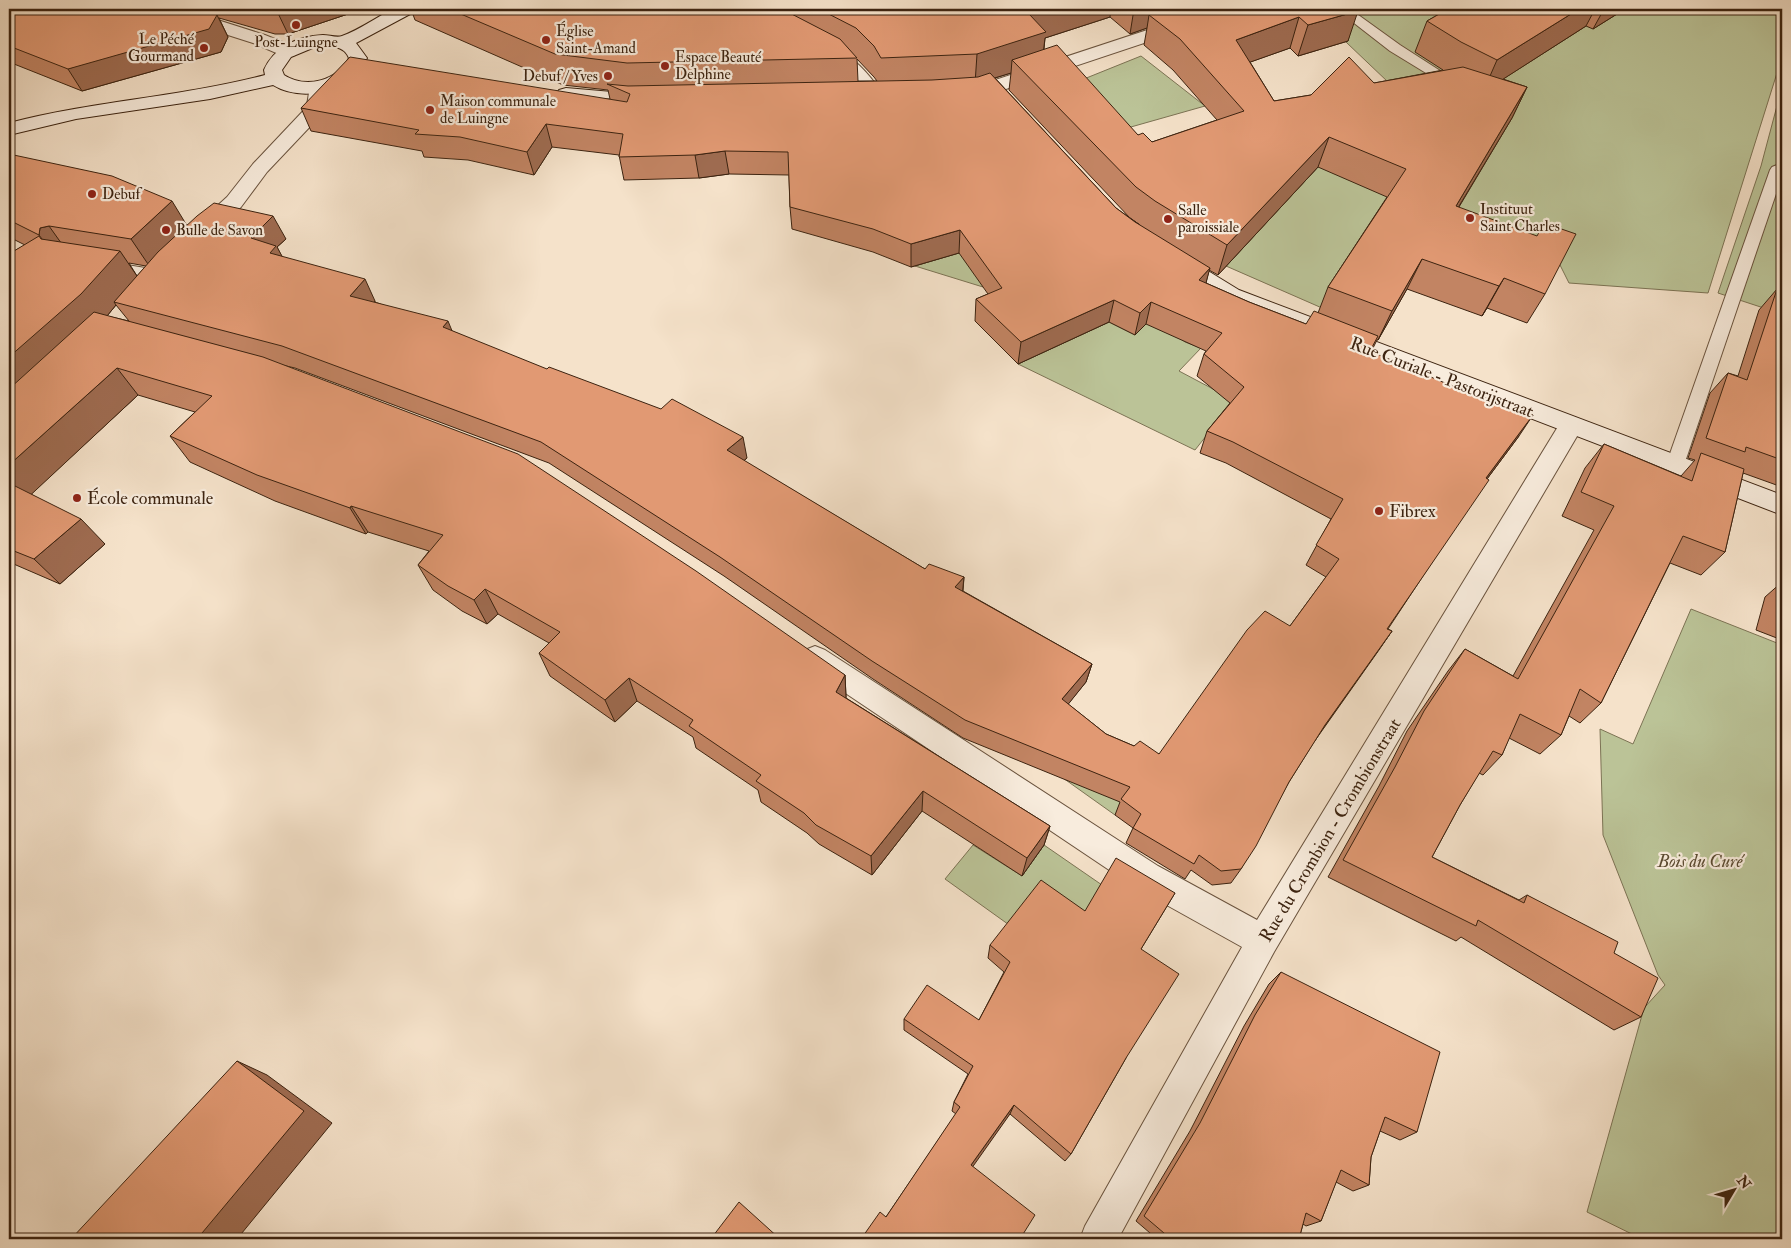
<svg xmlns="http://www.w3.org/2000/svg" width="1791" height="1248" viewBox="0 0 1791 1248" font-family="'IM FELL Double Pica',serif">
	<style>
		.green { fill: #bbc397; stroke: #7c7354 }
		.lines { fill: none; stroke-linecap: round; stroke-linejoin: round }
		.lane-casing { stroke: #6a533e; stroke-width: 2 }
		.street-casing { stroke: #6a533e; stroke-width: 2 }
		.secondary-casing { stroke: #3c2310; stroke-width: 2 }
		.lane { fill: #f8ecdd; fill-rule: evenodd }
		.street { fill: #f8ecdd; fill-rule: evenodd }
		.secondary { fill: #f8ecdd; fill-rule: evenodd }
		.wall { fill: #c28463; stroke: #3c2310; fill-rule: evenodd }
		.shaded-wall { fill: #9e6b50; stroke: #3c2310 }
		.building { fill: #e19973; stroke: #3c2310 }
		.poi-dot { fill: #8f2418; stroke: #f8ecdd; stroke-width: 2 }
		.labels { text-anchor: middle; stroke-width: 4.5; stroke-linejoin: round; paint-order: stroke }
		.far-poi-label { font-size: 15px; fill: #3c2310; stroke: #f8ecdd; text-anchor: start }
		.street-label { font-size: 18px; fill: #3c2310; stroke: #f8ecdd }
		.poi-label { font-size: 18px; fill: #3c2310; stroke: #f8ecdd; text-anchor: start }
		.park-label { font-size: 18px; font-style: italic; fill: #5c4b32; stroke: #f8ecdd }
	</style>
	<rect width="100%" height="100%" fill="#f5e2ca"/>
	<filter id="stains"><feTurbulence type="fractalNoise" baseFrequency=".004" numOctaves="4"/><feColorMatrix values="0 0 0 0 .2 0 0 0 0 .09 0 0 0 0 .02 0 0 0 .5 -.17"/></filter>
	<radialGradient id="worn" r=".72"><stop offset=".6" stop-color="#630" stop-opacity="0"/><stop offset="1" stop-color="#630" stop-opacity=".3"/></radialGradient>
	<g class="green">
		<path d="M 1306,9 L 1782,9 L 1782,57 L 1708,293 L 1569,283 L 1560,265 L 1441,236 L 1409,102 L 1326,23 Z"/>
		<path d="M 1141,56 L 1205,106 L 1092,138 L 1064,87 Z"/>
		<path d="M 1782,87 L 1782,314 L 1718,293 L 1761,166 Z"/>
		<path d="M 1446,118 L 1322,308 L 1226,266 L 1318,167 Z"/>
		<path d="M 971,249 L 983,287 L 915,266 Z"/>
		<path d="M 1153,316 L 1185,342 L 1201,348 L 1179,371 L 1213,389 L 1224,376 L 1245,387 L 1195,450 L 1018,364 L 1109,322 L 1135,335 Z"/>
		<path d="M 1691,609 L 1782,645 L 1782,1239 L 1642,1239 L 1587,1212 L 1644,1008 L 1665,985 L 1658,975 L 1603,835 L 1600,729 L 1633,744 Z"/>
		<path d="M 1089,746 L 1136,786 L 1115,815 L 1063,778 Z"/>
		<path d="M 973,845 L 1022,876 L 1044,845 L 1102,885 L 1079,924 L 1012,927 L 945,879 Z"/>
	</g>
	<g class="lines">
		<g class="lane-casing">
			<g id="lane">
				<path d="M 1336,9 L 1350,9 L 1400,45 L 1456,81 L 1449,85 L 1444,84 L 1390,51 Z"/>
				<path d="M 1777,165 L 1782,167 L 1782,176 L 1684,465 L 1681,470 L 1675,472 L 1669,470 L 1666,465 L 1770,170 L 1772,167 Z"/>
				<path d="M 108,262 L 158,270 L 164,271 L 166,275 L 164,279 L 158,280 L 102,271 L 100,267 L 102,263 Z"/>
			</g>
		</g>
		<g class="street-casing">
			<g id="street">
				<path d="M 156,9 L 183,9 L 265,35 L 295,47 L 297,51 L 295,55 L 288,57 L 281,55 L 253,43 L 159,13 Z"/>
				<path d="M 1211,9 L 1237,9 L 1234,13 L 1000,91 L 993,93 L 986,91 L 983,87 L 986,83 Z"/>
				<path d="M 827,46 C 852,53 870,75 884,96 L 881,100 L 874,102 L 867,100 L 847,74 L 820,56 L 818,52 L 820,48 Z"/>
				<path d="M 319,82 L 326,84 L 329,88 L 329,101 L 321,115 L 267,172 L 241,207 L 210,237 L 202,239 L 194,237 L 191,232 L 194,227 L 227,197 L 253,164 L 305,109 C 310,100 307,91 312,84 Z"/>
				<path d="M 1571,417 L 1580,420 L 1583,426 L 1274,952 L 1118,1239 L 1080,1239 L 1085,1226 L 1242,947 L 1136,888 L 805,666 L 801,658 L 805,650 L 815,646 L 825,650 L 1158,866 L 1257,920 L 1562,420 Z"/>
			</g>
		</g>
		<g class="secondary-casing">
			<g id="secondary">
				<path d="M 393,9 L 415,9 L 412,13 L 356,43 L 367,58 C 363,66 359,74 351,80 C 331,95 295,99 273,85 L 210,99 L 76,119 L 9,135 L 9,123 C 93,101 181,97 265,75 L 264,70 C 274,47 298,36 323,35 C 329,35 337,38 342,36 C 359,30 377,17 393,9 ZM 315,47 C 328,46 343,44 349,58 C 337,81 306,89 284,75 L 282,70 L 291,57 Z"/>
				<path d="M 566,88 L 647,95 L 654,97 L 657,101 L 654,105 L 647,107 L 559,98 L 556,94 L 559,90 Z"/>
				<path d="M 1174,253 L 1182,255 L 1239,290 L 1782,495 L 1782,515 L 1223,300 L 1166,265 L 1163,260 L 1166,255 Z"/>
			</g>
		</g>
		<use href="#lane" class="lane"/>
		<use href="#street" class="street"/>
		<use href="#secondary" class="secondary"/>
	</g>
	<g class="wall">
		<path d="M 9,9 L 363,9 L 288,34 L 275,34 L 219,18 L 228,37 L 221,52 L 82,91 L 9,62 Z"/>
		<path d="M 411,9 L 1355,9 L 1348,41 L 1298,56 L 1290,48 L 1250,62 L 1274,101 L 1311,95 L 1443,70 L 1415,52 L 1427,21 L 1446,10 L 1443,9 L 1625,9 L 1593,29 L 1586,26 L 1503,79 L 1527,87 L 1512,118 L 1459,207 L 1545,294 L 1527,323 L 1487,308 L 1482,316 L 1407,289 L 1378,340 L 1377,340 L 1371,352 L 1519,436 L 1487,479 L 1388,629 L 1392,631 L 1319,734 L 1289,782 L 1241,869 L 1231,883 L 1212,885 L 1191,870 L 1185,879 L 1126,843 L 1133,828 L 1115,815 L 1120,802 L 963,738 L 873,679 L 724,576 L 549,463 L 295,368 L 282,365 L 845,675 L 846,697 L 846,698 L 1050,826 L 1044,845 L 1022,876 L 922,811 L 872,875 L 819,844 L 807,833 L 761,802 L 758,790 L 696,748 L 693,737 L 637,701 L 615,722 L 550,676 L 539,653 L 549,643 L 498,614 L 487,624 L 462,611 L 433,590 L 418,565 L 429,551 L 368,532 L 366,534 L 275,501 L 190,462 L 170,436 L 195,412 L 138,395 L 31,494 L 105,544 L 60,584 L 9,562 L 9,254 L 25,245 L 9,237 L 9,154 L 187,225 L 286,239 L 277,247 L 282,257 L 375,301 L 375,302 L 452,331 L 747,458 L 744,461 L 925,569 L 964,577 L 963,591 L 1092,664 L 1086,682 L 1068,704 L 1106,734 L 1134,746 L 1159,754 L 1290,626 L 1326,577 L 1306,565 L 1331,519 L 1226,463 L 1200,453 L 1207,431 L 1230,403 L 1197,376 L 1204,354 L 1206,351 L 1146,324 L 1135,335 L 1109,322 L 1018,364 L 975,321 L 976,299 L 988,294 L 959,253 L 911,267 L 873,252 L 792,229 L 790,207 L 789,175 L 729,174 L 699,178 L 624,180 L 619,155 L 552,147 L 534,175 L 468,160 L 424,157 L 422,151 L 311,131 L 301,108 L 610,99 L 608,90 L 563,85 L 415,20 ZM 1110,17 L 1130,34 L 1147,28 L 1144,45 L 1173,70 L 1217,120 L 1152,142 L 1138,135 L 1044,49 L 1045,38 ZM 857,59 L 874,77 L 877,81 L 858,81 ZM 1011,73 L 1009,90 L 1130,218 L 1140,225 L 1116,208 L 995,78 ZM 1318,167 L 1387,197 L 1328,287 L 1318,313 L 1306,324 L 1249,302 L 1206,283 L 1209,270 L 1218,275 ZM 129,263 L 146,266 L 137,276 ZM 116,305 L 129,321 L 107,316 Z"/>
		<path d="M 1777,289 L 1782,291 L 1782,487 L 1743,473 L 1725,552 L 1701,575 L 1670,563 L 1601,703 L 1580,723 L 1569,716 L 1561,735 L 1540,754 L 1509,738 L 1502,755 L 1483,775 L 1479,773 L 1460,805 L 1432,857 L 1519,900 L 1527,895 L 1614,953 L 1641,1017 L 1614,1030 L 1461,937 L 1456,941 L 1328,877 L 1379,786 L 1407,731 L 1448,671 L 1465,649 L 1513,676 L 1594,530 L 1562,516 L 1585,468 L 1604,444 L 1681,476 L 1695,460 L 1688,458 L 1710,393 L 1728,373 L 1738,376 L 1759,310 Z"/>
		<path d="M 1782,582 L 1782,640 L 1756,630 L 1765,597 Z"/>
		<path d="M 1175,893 L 1141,949 L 1126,1058 L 1071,1154 L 1065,1161 L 1010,1114 L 886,1217 L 956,1114 L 952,1111 L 954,1102 L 968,1074 L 904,1030 L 904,1019 L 979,1020 L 1004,972 L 988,958 L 990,945 L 1085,911 Z"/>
		<path d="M 1281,972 L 1417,1132 L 1400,1140 L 1380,1131 L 1371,1157 L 1369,1185 L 1353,1191 L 1336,1182 L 1321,1221 L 1306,1226 L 1303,1224 L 1299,1239 L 1157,1239 L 1136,1221 L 1190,1131 L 1244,1026 L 1269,984 Z"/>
	</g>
	<g class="shaded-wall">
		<path d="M 276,9 L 363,9 L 288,34 Z"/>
		<path d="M 1045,9 L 1111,9 L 1110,17 L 1045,38 L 1042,63 L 1012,60 L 1011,73 L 975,84 L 977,54 L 1029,14 Z"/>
		<path d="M 1134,9 L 1176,9 L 1149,15 L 1147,28 L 1130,34 Z"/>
		<path d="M 1579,9 L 1595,9 L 1586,26 L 1483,92 L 1497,60 Z"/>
		<path d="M 1604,9 L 1625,9 L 1593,29 Z"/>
		<path d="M 1358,11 L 1348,41 L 1298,56 L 1308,25 Z"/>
		<path d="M 217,15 L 228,37 L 221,52 L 82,91 L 68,69 Z"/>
		<path d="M 1299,17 L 1290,48 L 1228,70 L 1236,40 Z"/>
		<path d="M 1527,87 L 1512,118 L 1441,236 L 1456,206 Z"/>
		<path d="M 546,124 L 552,147 L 534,175 L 527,152 Z"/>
		<path d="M 1329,137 L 1318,167 L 1218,275 L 1227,245 Z"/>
		<path d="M 725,151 L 729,174 L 699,178 L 695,155 Z"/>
		<path d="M 172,201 L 189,229 L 150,267 L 131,239 Z"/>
		<path d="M 273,216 L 286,239 L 277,247 L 289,269 L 251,238 Z"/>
		<path d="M 49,226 L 69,254 L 60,263 L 39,235 L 40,228 Z"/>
		<path d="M 960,230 L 959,253 L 911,267 L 911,244 Z"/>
		<path d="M 120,251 L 139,279 L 114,302 L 116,305 L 102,322 L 9,406 L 9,357 Z"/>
		<path d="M 1422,259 L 1407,289 L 1378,340 L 1392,311 Z"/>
		<path d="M 1210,268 L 1204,290 L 1199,280 Z"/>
		<path d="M 1504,278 L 1487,308 L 1482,316 L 1499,286 Z"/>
		<path d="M 365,279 L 375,301 L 361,318 L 350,296 Z"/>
		<path d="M 1114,300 L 1109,322 L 1018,364 L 1021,342 Z"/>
		<path d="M 1151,302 L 1146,324 L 1135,335 L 1140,313 Z"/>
		<path d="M 448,321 L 457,343 L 443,327 Z"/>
		<path d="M 117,368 L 138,395 L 22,503 L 9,489 L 9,465 Z"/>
		<path d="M 1533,415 L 1519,436 L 1472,499 L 1486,478 Z"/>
		<path d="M 743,437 L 747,458 L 731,471 L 727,450 Z"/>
		<path d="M 351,506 L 368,532 L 366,534 L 350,508 Z"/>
		<path d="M 81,519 L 105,544 L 60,584 L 34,559 Z"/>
		<path d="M 964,577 L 962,597 L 955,587 Z"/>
		<path d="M 485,589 L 498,614 L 487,624 L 474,600 Z"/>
		<path d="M 1392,631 L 1379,650 L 1314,742 L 1325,725 Z"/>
		<path d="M 1092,664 L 1086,682 L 1058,717 L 1062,699 Z"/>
		<path d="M 845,675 L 846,697 L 838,714 L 836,692 Z"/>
		<path d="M 629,678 L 637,701 L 615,722 L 605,700 Z"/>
		<path d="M 923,791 L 922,811 L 872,875 L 871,856 Z"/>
		<path d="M 1050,826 L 1044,845 L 1022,876 L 1027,858 Z"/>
		<path d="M 237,1061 L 267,1075 L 332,1123 L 237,1239 L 197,1239 Z"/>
		<path d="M 1014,1105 L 1010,1114 L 969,1172 L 971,1165 Z"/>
	</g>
	<g class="building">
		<path d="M 9,9 L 197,9 L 217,15 L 209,29 L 68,69 L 9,46 Z"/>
		<path d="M 449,9 L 782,9 L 840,39 L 857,58 L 627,63 L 555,54 Z"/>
		<path d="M 819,9 L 1045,9 L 1029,14 L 1046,32 L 977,54 L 881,58 L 874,46 L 856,28 Z"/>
		<path d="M 1168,9 L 1355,9 L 1358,11 L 1308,25 L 1299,17 L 1236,40 L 1274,101 L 1311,95 L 1349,57 L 1374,83 L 1463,67 L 1527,87 L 1456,206 L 1537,236 L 1544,223 L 1576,234 L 1545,294 L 1504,278 L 1499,286 L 1422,259 L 1392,311 L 1328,287 L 1406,169 L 1329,137 L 1227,245 L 1155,201 L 1136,187 L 1012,60 L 1057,45 L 1138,135 L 1143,133 L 1152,142 L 1244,111 L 1180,39 L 1149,15 Z"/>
		<path d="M 1448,9 L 1579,9 L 1497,60 L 1461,42 L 1427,21 Z"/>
		<path d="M 350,57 L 627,102 L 630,94 L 607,84 L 628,86 L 932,80 L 978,77 L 990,73 L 1116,208 L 1135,222 L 1210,268 L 1199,280 L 1249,302 L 1306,324 L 1314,311 L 1378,336 L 1370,351 L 1445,383 L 1533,415 L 1486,478 L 1489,480 L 1387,629 L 1392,631 L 1325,725 L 1289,782 L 1256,846 L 1241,869 L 1221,871 L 1199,855 L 1194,864 L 1133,828 L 1141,814 L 1121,799 L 1130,787 L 965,720 L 872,661 L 720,557 L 541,442 L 282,346 L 114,302 L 158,252 L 197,216 L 214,203 L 273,216 L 251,238 L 276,246 L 270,253 L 365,279 L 350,296 L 448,321 L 443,327 L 547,369 L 549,367 L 661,409 L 672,399 L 743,437 L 727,450 L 925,569 L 929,564 L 964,577 L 955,587 L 1092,664 L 1062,699 L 1106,734 L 1134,746 L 1140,741 L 1159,754 L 1247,630 L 1265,611 L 1290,626 L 1339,559 L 1316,545 L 1343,499 L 1233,442 L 1207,431 L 1244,387 L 1204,354 L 1222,333 L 1151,302 L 1140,313 L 1114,300 L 1021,342 L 976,299 L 1002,288 L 960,230 L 911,244 L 873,229 L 790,207 L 788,152 L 725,151 L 695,155 L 619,157 L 623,134 L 546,124 L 527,152 L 460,137 L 415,134 L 419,130 L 301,108 Z"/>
		<path d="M 9,154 L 112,176 L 172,201 L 131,239 L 49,226 L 40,228 L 39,235 L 9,220 Z"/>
		<path d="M 39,236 L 41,239 L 120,251 L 81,294 L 9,357 L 9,254 Z"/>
		<path d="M 1777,289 L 1782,291 L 1782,460 L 1746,447 L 1745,452 L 1706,438 L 1728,373 L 1747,380 Z"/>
		<path d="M 94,312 L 263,357 L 518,454 L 696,571 L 845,675 L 836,692 L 1050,826 L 1027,858 L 923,791 L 871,856 L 816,825 L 804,813 L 756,781 L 761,775 L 689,726 L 693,720 L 629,678 L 605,700 L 539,653 L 560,632 L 485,589 L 474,600 L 448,586 L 418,565 L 443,535 L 351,506 L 350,508 L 257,475 L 170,436 L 212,396 L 117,368 L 9,465 L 9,389 Z"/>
		<path d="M 1604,444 L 1692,481 L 1701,453 L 1744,469 L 1725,552 L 1683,536 L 1601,703 L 1580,689 L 1561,735 L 1520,714 L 1502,755 L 1493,751 L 1460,805 L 1432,857 L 1524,903 L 1527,895 L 1618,942 L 1614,953 L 1658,978 L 1641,1017 L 1478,920 L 1476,926 L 1343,860 L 1395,767 L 1424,711 L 1465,649 L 1518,679 L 1614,506 L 1581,492 Z"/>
		<path d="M 9,483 L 81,519 L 34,559 L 9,549 Z"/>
		<path d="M 1782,597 L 1782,612 L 1779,610 Z"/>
		<path d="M 1116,858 L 1175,893 L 1141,949 L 1179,974 L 1126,1058 L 1071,1154 L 1014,1105 L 971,1165 L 1035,1215 L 1020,1239 L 861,1239 L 880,1212 L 886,1217 L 960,1107 L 954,1102 L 973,1066 L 904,1019 L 927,985 L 979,1020 L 1010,962 L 990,945 L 1041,880 L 1085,911 Z"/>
		<path d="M 1281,972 L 1440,1052 L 1417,1132 L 1385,1117 L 1371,1157 L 1369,1185 L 1341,1170 L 1321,1221 L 1306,1213 L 1299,1239 L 1171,1239 L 1144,1216 L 1200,1123 L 1255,1015 Z"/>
		<path d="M 237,1061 L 304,1111 L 197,1239 L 71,1239 Z"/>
		<path d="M 739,1202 L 780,1239 L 716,1239 L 713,1236 Z"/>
	</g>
	<g class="poi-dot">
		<circle cx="296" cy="25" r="5"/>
		<circle cx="546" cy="40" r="5"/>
		<circle cx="204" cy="48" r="5"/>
		<circle cx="665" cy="66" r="5"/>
		<circle cx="608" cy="76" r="5"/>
		<circle cx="430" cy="110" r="5"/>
		<circle cx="92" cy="194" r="5"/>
		<circle cx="1470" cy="218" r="5"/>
		<circle cx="1168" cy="219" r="5"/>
		<circle cx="166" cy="230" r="5"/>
		<circle cx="77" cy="498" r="5"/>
		<circle cx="1379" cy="511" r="5"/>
	</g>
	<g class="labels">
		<g class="far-poi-label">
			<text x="556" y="36">Église<tspan x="556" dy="17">Saint-Amand</tspan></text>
			<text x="194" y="44" text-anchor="end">Le Péché<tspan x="194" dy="17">Gourmand</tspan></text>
			<text x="296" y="47" text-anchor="middle">Post-Luingne</text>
			<text x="675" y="62">Espace Beauté<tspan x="675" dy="17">Delphine</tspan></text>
			<text x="598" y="81" text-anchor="end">Debuf / Yves</text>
			<text x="440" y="106">Maison communale<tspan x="440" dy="17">de Luingne</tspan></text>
			<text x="102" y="199">Debuf</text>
			<text x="1480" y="214">Instituut<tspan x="1480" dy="17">Saint Charles</tspan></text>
			<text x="1178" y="215">Salle<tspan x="1178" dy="17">paroissiale</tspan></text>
			<text x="176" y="235">Bulle de Savon</text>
		</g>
		<g class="street-label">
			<text transform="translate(1442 377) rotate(21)" y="6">Rue Curiale - Pastorijstraat</text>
			<text transform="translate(1330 830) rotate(-59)" y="6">Rue du Crombion - Crombionstraat</text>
		</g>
		<g class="poi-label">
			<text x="87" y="504">École communale</text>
			<text x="1389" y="517">Fibrex</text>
		</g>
		<g class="park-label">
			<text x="1700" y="867">Bois du Curé</text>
		</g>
	</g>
	<rect width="1791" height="1248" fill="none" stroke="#f5e2ca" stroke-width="30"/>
	<rect x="10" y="10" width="1771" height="1228" fill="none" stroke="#3c2310" stroke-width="2.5"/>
	<rect x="15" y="15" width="1761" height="1218" fill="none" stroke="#3c2310"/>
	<g transform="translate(1734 1190) rotate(52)" stroke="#f8ecdd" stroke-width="4" paint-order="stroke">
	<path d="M0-4L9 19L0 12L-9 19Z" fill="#3c2310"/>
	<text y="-8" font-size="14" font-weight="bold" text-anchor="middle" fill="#3c2310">N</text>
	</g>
	<rect width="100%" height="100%" filter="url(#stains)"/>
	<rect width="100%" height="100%" fill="url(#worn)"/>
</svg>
